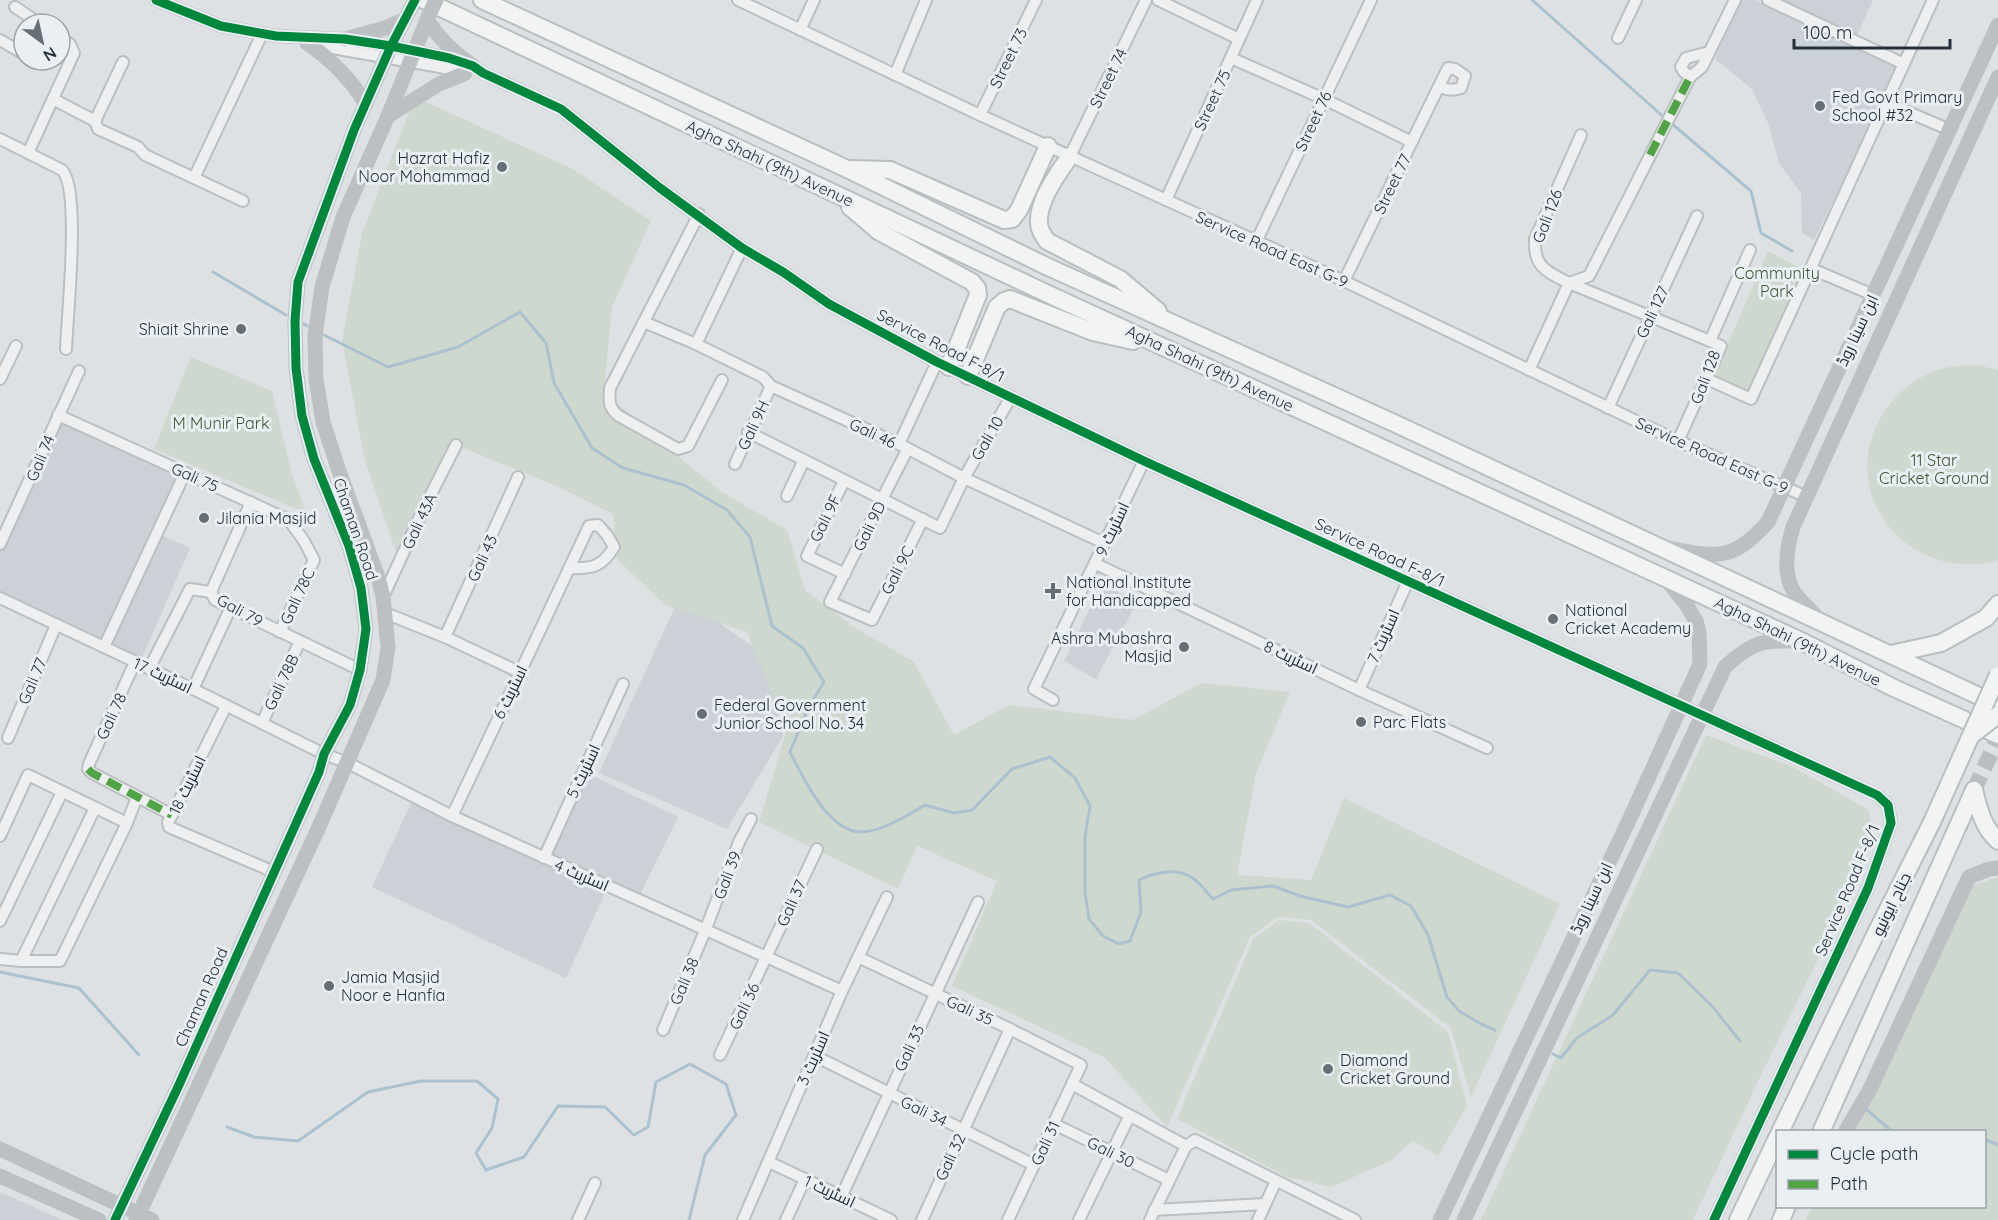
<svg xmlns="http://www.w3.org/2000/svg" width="1998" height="1220" viewBox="0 0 1998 1220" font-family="Quicksand,Cairo,sans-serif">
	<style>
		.built { fill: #cbd1d7 }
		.green { fill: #cfd8ce }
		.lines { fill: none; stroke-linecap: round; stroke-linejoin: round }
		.stream { stroke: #abc1cf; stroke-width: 3 }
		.primary-tunnel { stroke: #b9bec2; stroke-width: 16; stroke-dasharray: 16 8; stroke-linecap: butt }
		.street-casing { stroke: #bcbfc1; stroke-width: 14 }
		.primary-casing { stroke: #babec1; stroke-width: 20 }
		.street { stroke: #edeff0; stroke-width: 10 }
		.secondary { stroke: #bcc0c3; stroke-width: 15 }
		.primary { stroke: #f2f4f4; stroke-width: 16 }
		.primary-bridge-casing { stroke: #babec1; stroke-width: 20; stroke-linecap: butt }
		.secondary-bridge { stroke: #bcc0c3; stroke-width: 15 }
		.primary-bridge { stroke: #f2f4f4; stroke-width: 16 }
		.quiet { stroke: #50a445; stroke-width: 8; stroke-dasharray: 15 8; stroke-linecap: butt }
		.cycleway-casing { stroke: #eaeff4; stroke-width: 13 }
		.cycleway { stroke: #00873e; stroke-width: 9 }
		.poi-dot { fill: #666e76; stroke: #eaeff4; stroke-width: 2 }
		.labels { text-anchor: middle; stroke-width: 6; stroke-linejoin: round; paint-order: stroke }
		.street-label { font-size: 16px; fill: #25303c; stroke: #eaeff4 }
		.poi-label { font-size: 16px; fill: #25303c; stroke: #eaeff4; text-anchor: start }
		.park-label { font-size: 16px; fill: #3d5832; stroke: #eaeff4 }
	</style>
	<rect width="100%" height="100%" fill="#dee1e3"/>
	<g class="built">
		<path d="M 1740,0 L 1756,0 L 1899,67 L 1814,240 L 1802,233 L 1801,193 L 1779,163 L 1768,123 L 1752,89 L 1715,59 Z"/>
		<path d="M 1773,0 L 1873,0 L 1856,38 Z"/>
		<path d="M 58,421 L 179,477 L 104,640 L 0,592 L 0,547 Z"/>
		<path d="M 162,535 L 190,548 L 142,658 L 111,644 Z"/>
		<path d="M 1102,584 L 1137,602 L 1096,679 L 1064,661 Z"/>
		<path d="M 680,596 L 765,655 L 783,736 L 727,829 L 599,773 Z"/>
		<path d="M 587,773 L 678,817 L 641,893 L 550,855 Z"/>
		<path d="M 411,803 L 606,891 L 566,978 L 372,887 Z"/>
		<path d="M 0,1192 L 63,1220 L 0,1220 Z"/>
	</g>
	<g class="green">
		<path d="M 415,97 L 573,169 L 651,221 L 612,307 L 604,391 L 658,440 L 722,492 L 787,530 L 805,590 L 854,627 L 914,662 L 954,735 L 1009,705 L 1133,720 L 1201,683 L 1290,692 L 1256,773 L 1237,875 L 1311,880 L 1344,798 L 1560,904 L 1471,1097 L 1451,1028 L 1311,920 L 1278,917 L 1250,937 L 1167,1127 L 1104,1057 L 952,986 L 997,881 L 917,846 L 898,889 L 759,822 L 787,729 L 747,632 L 665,605 L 617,559 L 613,514 L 561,488 L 456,445 L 397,555 L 365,461 L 342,341 L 362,233 Z"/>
		<path d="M 1768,251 L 1806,271 L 1748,392 L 1714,376 Z"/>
		<path d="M 191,357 L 272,391 L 291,471 L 306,513 L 154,449 Z"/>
		<path d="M 1978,365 L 1998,370 L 1998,560 C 1946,575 1891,549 1872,496 C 1853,440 1894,377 1950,367 C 1959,365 1969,366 1978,365 Z"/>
		<path d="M 1706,735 L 1791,766 L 1869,810 L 1872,837 L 1853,888 L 1762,1073 L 1693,1220 L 1481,1220 Z"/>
		<path d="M 1998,877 L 1998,1220 L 1806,1220 L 1812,1207 L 1984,1206 L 1984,1132 L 1846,1131 L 1954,892 Z"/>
		<path d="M 1279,920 L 1309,923 L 1448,1032 L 1467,1106 L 1438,1156 L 1413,1141 L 1390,1161 L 1331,1187 L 1287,1177 L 1177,1119 L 1253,939 Z"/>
	</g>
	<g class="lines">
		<g class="stream">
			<path d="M 1532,0 L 1666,119"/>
			<path d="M 1671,123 L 1751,191 L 1761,233 L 1792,251"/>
			<path d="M 213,272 L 286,315"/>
			<path d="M 304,324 L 307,326"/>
			<path d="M 324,335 L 388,367 L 458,347 L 520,312 L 546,343 L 554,383 L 592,448 L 623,468 L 684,485 L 727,510 L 750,537 L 772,626 L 803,648 L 824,682 L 808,708 L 790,752 C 803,777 828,832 861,832 C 881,832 908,815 925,805 L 954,813 L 972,810 L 1012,769 L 1050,757 L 1075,778 L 1090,806 L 1085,837 L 1085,892 L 1089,919 L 1103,936 L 1119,944 L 1130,941 L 1141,912 L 1139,880 C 1155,872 1179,867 1194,879 C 1201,884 1207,893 1213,899 L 1231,890 L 1273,886 L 1300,896 L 1348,907 L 1390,895 L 1411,906 L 1428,935 L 1447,997 L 1459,1011 L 1481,1024 L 1495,1030"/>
			<path d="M 0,972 L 79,988 L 139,1055"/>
			<path d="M 1553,1054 L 1561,1058 L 1577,1038 L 1613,1015 L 1650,970 L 1678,973 L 1712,1006 L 1740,1041"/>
			<path d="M 1866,1109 L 1893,1132"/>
			<path d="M 227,1127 L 254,1137 L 298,1141 L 368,1092 L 421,1081 L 477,1081 L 498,1099 L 492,1128 L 476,1153 L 486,1170 L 524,1157 L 558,1106 L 605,1107 L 634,1135 L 648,1127 L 656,1082 L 690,1064 L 726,1084 L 736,1115 L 705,1155 L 689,1220"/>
			<path d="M 1984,1139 L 1998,1145"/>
		</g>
		<path class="primary-tunnel" d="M 1974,790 L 1998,738"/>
		<g class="street-casing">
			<g id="street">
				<path d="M 156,0 L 221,26 L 276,36 L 345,39 L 391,46 L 449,58 L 473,66 L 483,73 L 561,109 L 660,188 L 742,248 L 783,272 L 829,304 L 937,362 L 1144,461 L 1877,795 L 1888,805 L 1891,823 L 1868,888 L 1714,1220"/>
				<path d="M 738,0 L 980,115 L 1344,281 L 1678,441 L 1807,497"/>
				<path d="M 1158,0 L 1239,39"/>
				<path d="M 1768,0 L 1904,64"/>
				<path d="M 15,7 L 40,24"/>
				<path d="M 800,30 L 814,0"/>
				<path d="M 1618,38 L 1636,0"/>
				<path d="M 0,40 L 24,54"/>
				<path d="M 310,44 L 440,67 L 465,74"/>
				<path d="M 1709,52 L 1686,58 L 1681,67 L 1684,72 L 1690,77 L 1702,67 L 1735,0"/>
				<path d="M 1231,58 L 1324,99 L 1412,142"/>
				<path d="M 895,75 L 926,0"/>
				<path d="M 53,99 L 95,121 L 98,129 L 138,147 L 145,155 L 243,201"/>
				<path d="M 1887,103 L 1950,130"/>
				<path d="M 980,115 L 1036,0"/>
				<path d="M 95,121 L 123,62"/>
				<path d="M 1581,135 L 1535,239 C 1533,267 1547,272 1569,283 L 1710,341"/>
				<path d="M 0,139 L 62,170 C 81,189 67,318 66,349"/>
				<path d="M 28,153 L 74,53 L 70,44 L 60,38"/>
				<path d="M 1070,156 L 1146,0"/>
				<path d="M 194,178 L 262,34"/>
				<path d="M 1166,200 L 1257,0"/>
				<path d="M 699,214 L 610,388 C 609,400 608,408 619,416 L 678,449 L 688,446 L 722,380"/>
				<path d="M 1256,242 L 1371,0"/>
				<path d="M 1812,269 L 1873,295"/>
				<path d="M 1344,281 L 1439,86 L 1448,68 L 1455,69 L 1465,76 L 1461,88 C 1451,91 1447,90 1439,86"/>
				<path d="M 644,322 L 696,344 L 763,377 L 771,386 L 899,444 L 964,478 L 1104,543"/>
				<path d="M 696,344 L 742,248"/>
				<path d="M 1529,370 L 1569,283 L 1589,276 L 1690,77"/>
				<path d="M 0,379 L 16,346"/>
				<path d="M 1707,379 L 1751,399 L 1933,0"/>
				<path d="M 1608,408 L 1697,216"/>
				<path d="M 58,415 L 289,520 L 304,541 L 314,560 L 280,632"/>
				<path d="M 748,432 L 940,528 L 964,478 L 1011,397"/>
				<path d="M 1678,441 L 1721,346 L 1710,341 L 1750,250"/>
				<path d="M 899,444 L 937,362"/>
				<path d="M 907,450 L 830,602 L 872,620 L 923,519"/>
				<path d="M 735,464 L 771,386"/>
				<path d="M 844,481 L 807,556 L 845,574"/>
				<path d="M 787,496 L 804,460"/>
				<path d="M 0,544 L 79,371"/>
				<path d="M 1096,564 L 1359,690 L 1487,748"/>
				<path d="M 211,592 L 215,600 L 360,670"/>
				<path d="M 211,592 L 251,502"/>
				<path d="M 383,597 L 423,510 L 456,445"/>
				<path d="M 0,598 L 193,689 L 324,754 L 348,763 L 452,816 L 842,991"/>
				<path d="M 385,613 L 445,637 L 519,672"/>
				<path d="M 445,637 L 518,477"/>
				<path d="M 104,647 L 185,473"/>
				<path d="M 135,662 L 89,764 L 88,769 L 92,773 L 172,815"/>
				<path d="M 149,669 L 190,589 L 211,592"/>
				<path d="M 193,689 L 231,607"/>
				<path d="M 1359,690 L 1408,581"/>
				<path d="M 1053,700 L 1034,689 L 1144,461"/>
				<path d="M 226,706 L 172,815 L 168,822 L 169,827 L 274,872"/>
				<path d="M 262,723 L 300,641"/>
				<path d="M 8,738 L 56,625"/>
				<path d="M 452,816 C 497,720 544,623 589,526 L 598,525 L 607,535 L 614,547 C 602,567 592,569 569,568"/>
				<path d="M 0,836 L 28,775 L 127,823 L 137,797"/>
				<path d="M 544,858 L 623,684"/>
				<path d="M 0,921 L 62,792"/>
				<path d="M 858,957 L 1010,1029 L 1081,1065 L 1008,1220"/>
				<path d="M 0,959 L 21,961 L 95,808"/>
				<path d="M 21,961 L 60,961 L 127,823"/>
				<path d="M 663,1030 L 705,931 L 739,842 L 751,819"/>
				<path d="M 720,1055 L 817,849"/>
				<path d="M 815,1056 L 1034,1165"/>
				<path d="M 1072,1084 L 1186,1146"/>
				<path d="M 1054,1124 L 1169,1180"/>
				<path d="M 769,1162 L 891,1220"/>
				<path d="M 842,1195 L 978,902"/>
				<path d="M 1154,1210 L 1265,1204"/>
				<path d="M 578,1220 L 595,1183"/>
				<path d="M 743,1220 L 842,991 L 887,897"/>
				<path d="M 786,1220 L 805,1179"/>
				<path d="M 922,1220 L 1010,1029"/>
				<path d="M 1079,1220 L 1129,1117"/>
				<path d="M 1150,1220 L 1186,1146 L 1195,1140 L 1355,1220"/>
				<path d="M 1258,1220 L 1276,1181"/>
			</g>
		</g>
		<g class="primary-casing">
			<g id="primary">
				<path d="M 424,0 L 1048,294 L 1665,578 L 1801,641 L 1894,688 L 1998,735"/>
				<path d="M 482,0 L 845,168 L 1046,266 L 1394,423 L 1998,705"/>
				<path d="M 1070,156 C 1058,173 1037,202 1039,223 C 1039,230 1043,235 1047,241 L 1120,279 L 1158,311"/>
				<path d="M 852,169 L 890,170 L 1004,220 L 1012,219 L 1019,210 L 1048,146"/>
				<path d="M 850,207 L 878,231 L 972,282 L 977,288 L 978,295 L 949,367"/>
				<path d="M 968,376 L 997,307 L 1004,301 L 1010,299 L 1093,332 L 1133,341"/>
				<path d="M 1891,654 L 1941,643 L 1986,618 L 1998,604"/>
				<path d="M 1974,790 C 1979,810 1983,827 1998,841"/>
				<path d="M 1780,1132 L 1877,931"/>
				<path d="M 1821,1132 L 1974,790"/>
				<path d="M 1738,1220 L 1778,1136"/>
				<path d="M 1781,1220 L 1787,1206"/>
			</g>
		</g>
		<use href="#street" class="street"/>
		<g class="secondary">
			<path d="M 427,20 C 440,40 454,53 473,66"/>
			<path d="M 345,39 L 385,28 L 404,20"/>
			<path d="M 307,43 C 332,60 350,78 366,104"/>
			<path d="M 388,116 L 439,84 L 464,74"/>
			<path d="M 1674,549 C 1721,559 1735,558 1768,522 L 1998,25"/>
			<path d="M 1820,621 C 1812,611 1801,602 1794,592 C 1782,573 1787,547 1793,527 L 1998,77"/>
			<path d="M 1845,1132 L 1869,1091 L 1969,877 L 1989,869 L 1998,868"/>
			<path d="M 0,1149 L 152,1220"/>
			<path d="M 0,1176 L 99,1220"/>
			<path d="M 115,1220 L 178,1087 L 319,772 L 324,754 L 350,705 L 360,670 L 366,629 L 361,588 L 349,546 L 314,459 L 302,416 L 296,368 L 295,321 L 298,282 L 354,130 L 391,46 L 415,0"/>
			<path d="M 136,1220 L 318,829 L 383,680 L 388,647 L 383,597 L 378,577 L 339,471 L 323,422 L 316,379 L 315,336 L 322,287 L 343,217 L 388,116 L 429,15"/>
			<path d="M 1440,1220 L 1631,816 L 1700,664 L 1699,632 L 1696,621 L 1686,604 L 1665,578"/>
			<path d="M 1464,1220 L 1725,667 C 1753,641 1763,640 1801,641"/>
		</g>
		<use href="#primary" class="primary"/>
		<g class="primary-bridge-casing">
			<g id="primary-bridge">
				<path d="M 1973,734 L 1998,715"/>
				<path d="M 1877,931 L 1932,822 L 1998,675"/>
			</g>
		</g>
		<path class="secondary-bridge" d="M 429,15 L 436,0"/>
		<use href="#primary-bridge" class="primary-bridge"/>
		<g class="quiet">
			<path d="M 1650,155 L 1690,77"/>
			<path d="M 88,769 L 92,773 L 172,815"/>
		</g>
		<g class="cycleway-casing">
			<g id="cycleway">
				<path d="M 156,0 L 221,26 L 276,36 L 345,39 L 391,46 L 449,58 L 473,66 L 483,73 L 561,109 L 660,188 L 742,248 L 783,272 L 829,304 L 937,362 L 1144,461 L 1877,795 L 1888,805 L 1891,823 L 1868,888 L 1714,1220"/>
				<path d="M 115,1220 L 178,1087 L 319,772 L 324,754 L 350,705 L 360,670 L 366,629 L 361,588 L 349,546 L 314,459 L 302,416 L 296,368 L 295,321 L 298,282 L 354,130 L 391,46 L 415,0"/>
			</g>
		</g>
		<use href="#cycleway" class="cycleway"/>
	</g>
	<g class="poi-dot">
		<circle cx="1820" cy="106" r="6"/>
		<circle cx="502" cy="167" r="6"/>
		<circle cx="241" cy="329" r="6"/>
		<circle cx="204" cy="518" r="6"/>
		<path d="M1050 582h6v6h6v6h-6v6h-6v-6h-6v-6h6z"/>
		<circle cx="1553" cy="619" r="6"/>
		<circle cx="1184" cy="647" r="6"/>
		<circle cx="702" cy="714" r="6"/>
		<circle cx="1361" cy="722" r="6"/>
		<circle cx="329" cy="986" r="6"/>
		<circle cx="1328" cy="1069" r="6"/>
	</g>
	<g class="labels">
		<g class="street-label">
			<text transform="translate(1008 58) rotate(-64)" y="6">Street 73</text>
			<text transform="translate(1108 78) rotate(-64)" y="6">Street 74</text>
			<text transform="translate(1212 100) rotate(-65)" y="6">Street 75</text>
			<text transform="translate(1313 121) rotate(-65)" y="6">Street 76</text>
			<text transform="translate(770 163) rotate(25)" y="6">Agha Shahi (9th) Avenue</text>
			<text transform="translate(1392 184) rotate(-64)" y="6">Street 77</text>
			<text transform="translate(1547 216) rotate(-69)" y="6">Gali 126</text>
			<text transform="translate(1272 249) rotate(24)" y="6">Service Road East G-9</text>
			<text transform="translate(1652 312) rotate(-65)" y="6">Gali 127</text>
			<text transform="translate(1857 330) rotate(-65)" y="6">ابن سینا روڈ</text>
			<text transform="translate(941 345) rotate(27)" y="6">Service Road F-8/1</text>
			<text transform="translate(1210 368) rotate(25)" y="6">Agha Shahi (9th) Avenue</text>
			<text transform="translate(1705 377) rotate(-69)" y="6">Gali 128</text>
			<text transform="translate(753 425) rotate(-65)" y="6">Gali 9H</text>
			<text transform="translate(873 433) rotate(25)" y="6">Gali 46</text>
			<text transform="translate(987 438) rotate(-60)" y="6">Gali 10</text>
			<text transform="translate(1712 455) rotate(24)" y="6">Service Road East G-9</text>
			<text transform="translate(40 458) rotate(-67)" y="6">Gali 74</text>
			<text transform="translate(195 477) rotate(24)" y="6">Gali 75</text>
			<text transform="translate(825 518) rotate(-64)" y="6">Gali 9F</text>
			<text transform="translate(419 521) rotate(-65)" y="6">Gali 43A</text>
			<text transform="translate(869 526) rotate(-64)" y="6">Gali 9D</text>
			<text transform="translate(356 529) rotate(71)" y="6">Chaman Road</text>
			<text transform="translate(1112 529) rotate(-65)" y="6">اسٹریٹ 9</text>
			<text transform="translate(1380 552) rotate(25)" y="6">Service Road F-8/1</text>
			<text transform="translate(482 558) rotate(-65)" y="6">Gali 43</text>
			<text transform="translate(897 570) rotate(-63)" y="6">Gali 9C</text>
			<text transform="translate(297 596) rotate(-65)" y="6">Gali 78C</text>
			<text transform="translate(240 610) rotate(29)" y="6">Gali 79</text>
			<text transform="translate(1383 636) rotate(-66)" y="6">اسٹریٹ 7</text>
			<text transform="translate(1798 641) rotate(26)" y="6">Agha Shahi (9th) Avenue</text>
			<text transform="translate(1291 657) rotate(25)" y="6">اسٹریٹ 8</text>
			<text transform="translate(163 675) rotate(25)" y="6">اسٹریٹ 17</text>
			<text transform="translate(32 681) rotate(-67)" y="6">Gali 77</text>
			<text transform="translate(281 682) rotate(-65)" y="6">Gali 78B</text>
			<text transform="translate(510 692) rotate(-64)" y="6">اسٹریٹ 6</text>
			<text transform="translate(111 716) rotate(-65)" y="6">Gali 78</text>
			<text transform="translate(583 771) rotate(-65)" y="6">اسٹریٹ 5</text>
			<text transform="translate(187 785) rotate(-64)" y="6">اسٹریٹ 18</text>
			<text transform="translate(582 875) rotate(23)" y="6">اسٹریٹ 4</text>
			<text transform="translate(727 875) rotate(-69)" y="6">Gali 39</text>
			<text transform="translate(1847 890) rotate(-67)" y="6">Service Road F-8/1</text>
			<text transform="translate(1591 898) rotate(-65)" y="6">ابن سینا روڈ</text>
			<text transform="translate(791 903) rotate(-66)" y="6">Gali 37</text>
			<text transform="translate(1891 904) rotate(-64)" y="6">جناح ایونیو</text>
			<text transform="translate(684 981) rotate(-67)" y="6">Gali 38</text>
			<text transform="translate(201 997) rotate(-66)" y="6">Chaman Road</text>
			<text transform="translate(744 1006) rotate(-65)" y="6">Gali 36</text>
			<text transform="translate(970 1010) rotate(25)" y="6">Gali 35</text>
			<text transform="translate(909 1048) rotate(-65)" y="6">Gali 33</text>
			<text transform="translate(813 1058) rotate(-66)" y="6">اسٹریٹ 3</text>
			<text transform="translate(924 1111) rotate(26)" y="6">Gali 34</text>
			<text transform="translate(1045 1143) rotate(-65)" y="6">Gali 31</text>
			<text transform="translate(1111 1152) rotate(26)" y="6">Gali 30</text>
			<text transform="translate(950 1157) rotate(-65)" y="6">Gali 32</text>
			<text transform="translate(830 1191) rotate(25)" y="6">اسٹریٹ 1</text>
		</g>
		<g class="poi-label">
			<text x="1832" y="103">Fed Govt Primary<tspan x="1832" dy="18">School #32</tspan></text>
			<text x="490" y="164" text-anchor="end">Hazrat Hafiz<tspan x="490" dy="18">Noor Mohammad</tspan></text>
			<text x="229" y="335" text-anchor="end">Shiait Shrine</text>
			<text x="216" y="524">Jilania Masjid</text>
			<text x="1066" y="588">National Institute<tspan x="1066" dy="18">for Handicapped</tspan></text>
			<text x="1565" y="616">National<tspan x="1565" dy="18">Cricket Academy</tspan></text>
			<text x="1172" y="644" text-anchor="end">Ashra Mubashra<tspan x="1172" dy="18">Masjid</tspan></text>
			<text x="714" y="711">Federal Government<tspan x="714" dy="18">Junior School No. 34</tspan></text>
			<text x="1373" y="728">Parc Flats</text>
			<text x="341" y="983">Jamia Masjid<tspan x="341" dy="18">Noor e Hanfia</tspan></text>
			<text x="1340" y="1066">Diamond<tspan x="1340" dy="18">Cricket Ground</tspan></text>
		</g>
		<g class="park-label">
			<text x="1777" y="279">Community<tspan x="1777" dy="18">Park</tspan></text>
			<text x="221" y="429">M Munir Park</text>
			<text x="1934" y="466">11 Star<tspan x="1934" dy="18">Cricket Ground</tspan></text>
		</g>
	</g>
	<rect x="1776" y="1130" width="210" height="78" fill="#eaeff4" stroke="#9ba3aa" stroke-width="1.5"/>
	<rect x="1788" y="1150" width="30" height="9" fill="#00873e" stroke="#9ba3aa" stroke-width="1.5"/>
	<text x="1830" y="1160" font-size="18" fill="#25303c">Cycle path</text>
	<rect x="1788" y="1180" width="30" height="9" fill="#50a445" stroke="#9ba3aa" stroke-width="1.5"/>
	<text x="1830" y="1190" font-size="18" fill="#25303c">Path</text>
	<g transform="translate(42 42) rotate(147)"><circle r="28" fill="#eaeff4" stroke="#9ba3aa" stroke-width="1.5"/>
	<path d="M0-4.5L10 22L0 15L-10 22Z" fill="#666e76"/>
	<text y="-9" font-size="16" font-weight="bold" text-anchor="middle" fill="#25303c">N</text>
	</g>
	<path d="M1794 39v9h156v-9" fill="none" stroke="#25303c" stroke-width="3"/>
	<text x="1803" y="39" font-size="18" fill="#25303c" stroke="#eaeff4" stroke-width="4.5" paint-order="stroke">100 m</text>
</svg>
